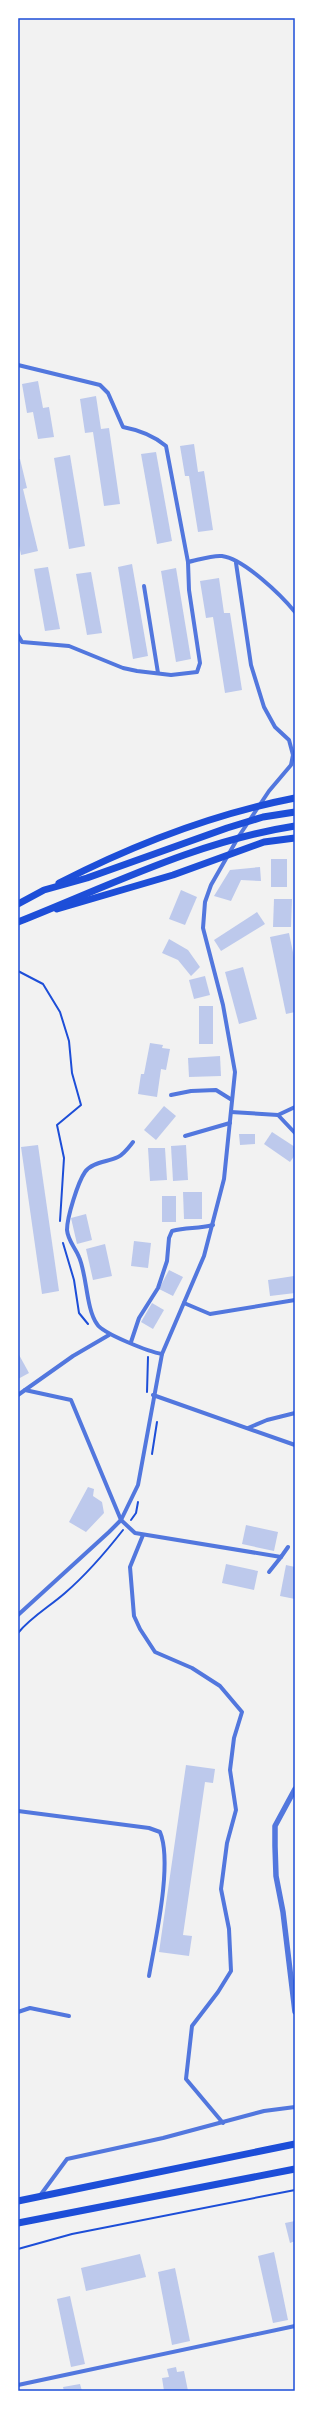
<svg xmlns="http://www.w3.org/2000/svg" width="313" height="2409" viewBox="0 0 313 2409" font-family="'Open Sans',sans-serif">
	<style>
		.building { fill: #bdc9ec }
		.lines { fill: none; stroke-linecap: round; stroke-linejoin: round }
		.path { stroke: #1d4ed8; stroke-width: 2 }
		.minor { stroke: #5277de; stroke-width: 4 }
		.tertiary { stroke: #5277de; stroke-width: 5.5 }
		.primary { stroke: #1d4ed8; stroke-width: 7 }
		.neatline { fill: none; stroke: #1d4ed8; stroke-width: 1.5 }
	</style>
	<rect width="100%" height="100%" fill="#f2f2f2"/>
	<g class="building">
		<path d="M 38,381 L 43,408 L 49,407 L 54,437 L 38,439 L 33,412 L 27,413 L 22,384 Z"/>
		<path d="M 96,396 L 101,429 L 109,428 L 120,504 L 104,506 L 93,432 L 85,433 L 80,399 Z"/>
		<path d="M 194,444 L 198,472 L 204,471 L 213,530 L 198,532 L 189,476 L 185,476 L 180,446 Z"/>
		<path d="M 156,452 L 172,541 L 157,544 L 141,454 Z"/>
		<path d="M 70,455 L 85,546 L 69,549 L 54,458 Z"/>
		<path d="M 18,459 L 20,459 L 27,488 L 23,489 L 38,551 L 21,555 L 18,540 Z"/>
		<path d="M 132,564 L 148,656 L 133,659 L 118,567 Z"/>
		<path d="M 48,567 L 60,629 L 45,631 L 34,569 Z"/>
		<path d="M 176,568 L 191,659 L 176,662 L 161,571 Z"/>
		<path d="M 91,572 L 102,633 L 87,635 L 76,574 Z"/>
		<path d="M 219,578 L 224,613 L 230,613 L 242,690 L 225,693 L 213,617 L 206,618 L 200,581 Z"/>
		<rect x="271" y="859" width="16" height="28"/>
		<path d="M 260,867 L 261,881 L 241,880 L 231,901 L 214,896 L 230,870 Z"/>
		<path d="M 181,890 L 197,897 L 185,925 L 169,919 Z"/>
		<path d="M 274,899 L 292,899 L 291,927 L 273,927 Z"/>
		<path d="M 257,912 L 265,924 L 221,951 L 214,940 Z"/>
		<path d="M 289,933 L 295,962 L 295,1012 L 286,1014 L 270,937 Z"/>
		<path d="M 169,939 L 188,950 L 200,967 L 191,976 L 178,960 L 162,953 Z"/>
		<path d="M 243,967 L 257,1019 L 239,1024 L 225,972 Z"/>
		<path d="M 205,976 L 210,995 L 194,999 L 189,980 Z"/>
		<rect x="199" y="1006" width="14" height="38"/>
		<path d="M 150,1043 L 163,1045 L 162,1048 L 170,1049 L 166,1070 L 161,1069 L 157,1097 L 138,1094 L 141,1074 L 144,1074 Z"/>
		<path d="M 220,1056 L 221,1076 L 189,1077 L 188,1058 Z"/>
		<path d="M 164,1106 L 176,1116 L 156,1140 L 144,1130 Z"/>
		<path d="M 272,1132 L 295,1147 L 295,1155 L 290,1162 L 264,1144 Z"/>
		<path d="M 239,1134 L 255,1134 L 255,1144 L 240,1145 Z"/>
		<path d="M 38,1145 L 59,1291 L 42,1294 L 21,1147 Z"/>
		<path d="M 186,1145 L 188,1180 L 173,1181 L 171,1146 Z"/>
		<path d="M 148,1148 L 165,1148 L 167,1180 L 150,1181 Z"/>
		<path d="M 183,1192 L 202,1192 L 202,1219 L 184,1219 Z"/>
		<rect x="162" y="1196" width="14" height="26"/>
		<path d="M 86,1214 L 92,1240 L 77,1244 L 71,1218 Z"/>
		<path d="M 134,1241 L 151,1243 L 148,1268 L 131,1266 Z"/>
		<path d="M 105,1244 L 112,1276 L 93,1280 L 86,1249 Z"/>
		<path d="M 169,1270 L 183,1277 L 173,1296 L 159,1289 Z"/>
		<path d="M 294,1276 L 295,1293 L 270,1296 L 268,1280 Z"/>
		<path d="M 152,1303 L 164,1310 L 153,1329 L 141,1322 Z"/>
		<path d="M 18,1353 L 29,1373 L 18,1379 Z"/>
		<path d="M 88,1487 L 94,1489 L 93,1496 L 102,1502 L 104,1513 L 86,1532 L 69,1522 Z"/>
		<path d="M 246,1525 L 278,1532 L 274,1551 L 242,1544 Z"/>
		<path d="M 226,1564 L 258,1571 L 254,1590 L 222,1583 Z"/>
		<path d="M 286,1565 L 295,1567 L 295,1599 L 280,1596 Z"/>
		<path d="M 186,1765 L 215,1769 L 213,1783 L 205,1782 L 183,1935 L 192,1936 L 189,1956 L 159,1952 Z"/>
		<path d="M 295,2221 L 295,2241 L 290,2243 L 285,2223 Z"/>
		<path d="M 274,2252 L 288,2320 L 273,2323 L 258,2256 Z"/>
		<path d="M 140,2254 L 146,2277 L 86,2291 L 81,2268 Z"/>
		<path d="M 175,2268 L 190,2341 L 172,2345 L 158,2272 Z"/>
		<path d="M 70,2296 L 85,2364 L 71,2367 L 57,2299 Z"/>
		<path d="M 176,2367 L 177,2372 L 184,2371 L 188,2391 L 164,2391 L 162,2378 L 169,2377 L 167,2369 Z"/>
		<path d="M 80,2384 L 82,2391 L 64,2391 L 63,2387 Z"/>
	</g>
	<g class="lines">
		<g class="path">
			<path d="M 18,971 L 43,984 L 60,1012 L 69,1041 L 72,1073 L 81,1105 L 57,1125 L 64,1158 L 60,1221"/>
			<path d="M 63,1243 L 74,1280 L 79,1313 L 88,1324"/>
			<path d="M 147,1392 L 148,1357"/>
			<path d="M 152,1454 L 157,1422"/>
			<path d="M 131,1520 L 136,1513 L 138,1502"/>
			<path d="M 18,1633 C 31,1617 49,1607 65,1593 C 87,1574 105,1553 123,1530"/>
			<path d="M 18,2249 L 72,2234 L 295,2190"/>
		</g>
		<g class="minor">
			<path d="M 18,365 L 100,385 L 108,393 L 123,427 C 139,430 153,435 166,446 L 188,562 L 189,590 L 200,663 L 197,672 L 171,675 L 137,671 L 123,668 L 69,646 L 22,642 L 18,635"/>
			<path d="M 188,562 C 198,560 212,555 222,556 C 244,559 281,595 295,612"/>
			<path d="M 144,586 L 158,673"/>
			<path d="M 171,1095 L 191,1091 L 216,1090 L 232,1100"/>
			<path d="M 231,1112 L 278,1115 L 295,1107"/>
			<path d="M 278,1115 L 295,1133"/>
			<path d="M 185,1136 L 230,1123"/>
			<path d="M 133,1142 C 129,1147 124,1154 118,1157 C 108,1162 92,1162 85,1172 C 78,1182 67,1217 67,1230 C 68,1241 75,1247 79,1257 C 87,1275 86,1309 97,1324 C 103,1334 150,1352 162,1354"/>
			<path d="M 184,1303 L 210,1314 L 295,1300"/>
			<path d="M 131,1342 L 139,1318 L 158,1288 L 167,1261 L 169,1238 L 172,1231 C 187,1227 197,1229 213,1225"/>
			<path d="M 25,1390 L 73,1356 L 109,1335"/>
			<path d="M 18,1395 L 25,1390 L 71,1400 L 121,1520 L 135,1533 L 281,1557 L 288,1547"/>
			<path d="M 153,1395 L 295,1445"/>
			<path d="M 248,1428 L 267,1420 L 295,1413"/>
			<path d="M 143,1535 L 130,1567 L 134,1616 L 140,1629 L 155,1652 L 192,1668 L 220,1686 L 242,1712 L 234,1738 L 230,1770 L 236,1810 L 227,1843 L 221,1889 L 229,1929 L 231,1971 L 218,1992 L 192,2026 L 186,2079 L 223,2123"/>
			<path d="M 269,1572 L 281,1557"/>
			<path d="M 18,1615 L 109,1532 L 121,1520 L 138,1485 L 162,1354 L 204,1256 L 224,1179 L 235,1072 L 223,1005 L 203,928 L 205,902 L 211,885 L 239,836 L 269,791 L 291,765 L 293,755 L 289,740 L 275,727 L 264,707 L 251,665 L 236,563"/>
			<path d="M 18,1811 L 149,1828 L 160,1832 C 173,1863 155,1941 149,1976"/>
			<path d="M 18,2012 L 30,2008 L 69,2016"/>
			<path d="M 39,2197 L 67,2159 L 163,2138 L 264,2111 L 295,2107"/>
			<path d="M 18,2385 L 295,2326"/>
		</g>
		<path class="tertiary" d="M 295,1789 L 275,1826 L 275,1846 L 276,1876 L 283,1912 L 295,2012"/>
		<g class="primary">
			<path d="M 59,883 C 133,845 213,814 295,798"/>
			<path d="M 18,904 L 44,890 L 87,878 L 227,828 L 263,817 L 295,812"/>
			<path d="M 57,909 L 173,875 L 264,842 L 295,838"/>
			<path d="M 18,922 C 109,886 198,841 295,826"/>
			<path d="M 18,2201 L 295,2144"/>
			<path d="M 18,2223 L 295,2169"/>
		</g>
	</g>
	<rect width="313" height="2409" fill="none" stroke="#ffffff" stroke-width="38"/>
	<rect x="19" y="19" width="275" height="2371" class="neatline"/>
</svg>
